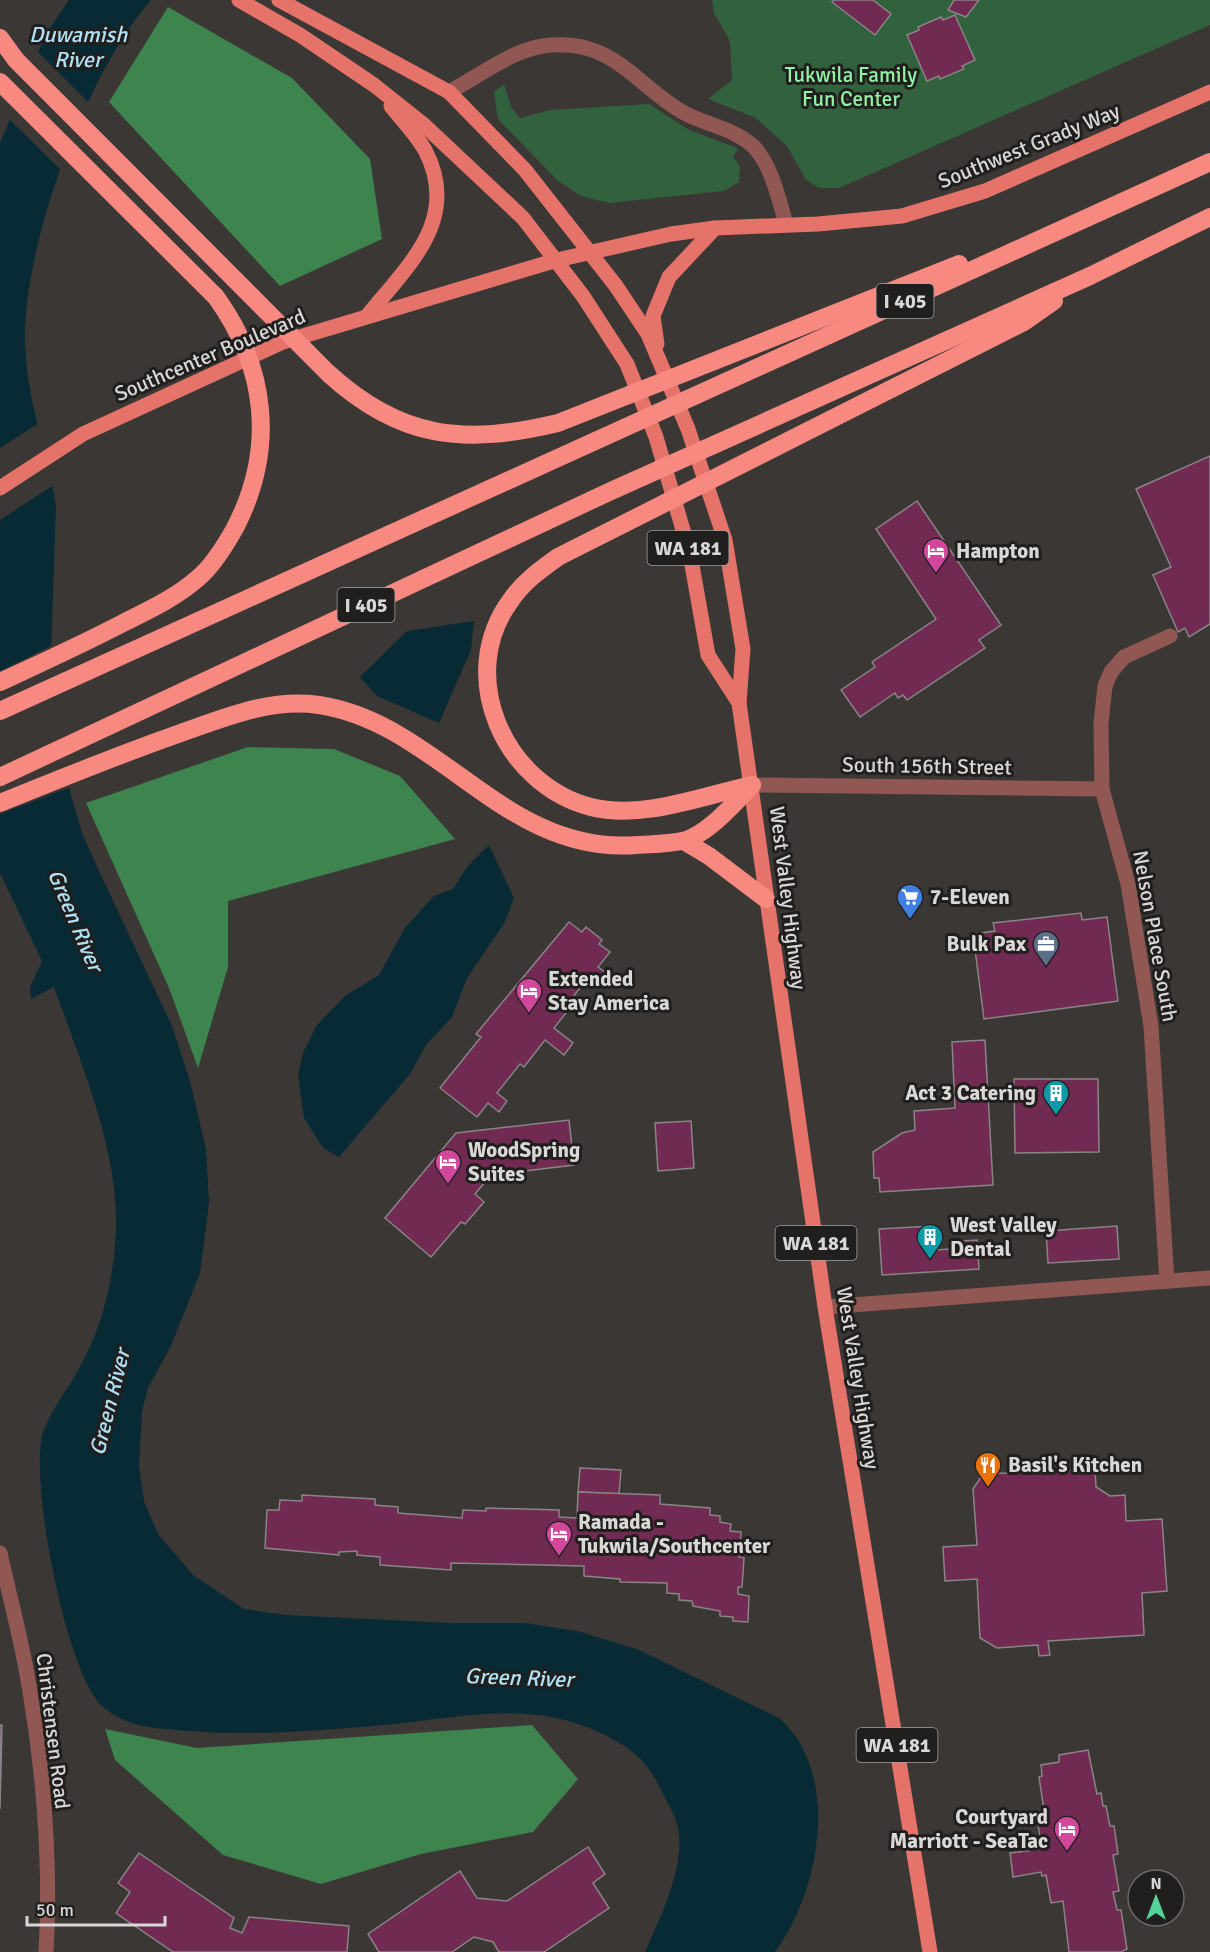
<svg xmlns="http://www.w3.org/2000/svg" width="1210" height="1952" viewBox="0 0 1210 1952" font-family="Signika,sans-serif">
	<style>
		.green { fill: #32623d }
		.forest { fill: #3d844e }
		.water { fill: #072a35 }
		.pier { fill: #3b3735 }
		.building { fill: #712b53; stroke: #898486; stroke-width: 1.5 }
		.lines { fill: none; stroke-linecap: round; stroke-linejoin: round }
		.minor { stroke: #915853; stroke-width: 15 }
		.major { stroke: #e6736a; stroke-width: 15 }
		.highway { stroke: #f78980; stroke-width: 18 }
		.labels { text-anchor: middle; stroke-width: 6; stroke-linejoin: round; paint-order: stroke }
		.shield { fill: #211f1e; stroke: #a2a0a0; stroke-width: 1.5 }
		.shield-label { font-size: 20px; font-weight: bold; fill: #dad8d7 }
		.park-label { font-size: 21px; fill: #91f1a5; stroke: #211f1e }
		.street-label { font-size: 21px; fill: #dad8d7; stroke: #211f1e }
		.poi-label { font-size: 21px; font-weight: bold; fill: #dad8d7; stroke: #211f1e; text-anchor: start }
		.water-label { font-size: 22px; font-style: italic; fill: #b0e0f3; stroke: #211f1e }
	</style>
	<rect width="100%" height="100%" fill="#3b3735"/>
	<g class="green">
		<path d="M 712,0 L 1210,0 L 1210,25 L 839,188 L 819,188 L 806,180 L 787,146 L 756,118 L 708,99 L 732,80 L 730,41 L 714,13 Z"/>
		<path d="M 504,84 L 511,107 L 520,118 L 550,110 L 649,104 L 689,130 L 737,148 L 738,150 L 733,156 L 740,167 L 739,182 L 724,191 L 609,203 L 581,196 L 557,180 L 498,119 L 494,92 Z"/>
	</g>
	<g class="forest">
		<path d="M 168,7 L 292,78 L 370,159 L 382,239 L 280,286 L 109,102 Z"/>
		<path d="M 248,747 L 334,749 L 400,776 L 455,839 L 228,901 L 228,967 L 198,1068 L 169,988 L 86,803 Z"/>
		<path d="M 532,1725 L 578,1779 L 533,1832 L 421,1854 L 321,1884 L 223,1855 L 115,1760 L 105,1729 L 197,1748 Z"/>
	</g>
	<g class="water">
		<path d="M 69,0 L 151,0 C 88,71 25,241 25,335 C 25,397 46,446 56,505 L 50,683 L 67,781 L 82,833 L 99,871 L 172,1026 L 190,1081 L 206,1149 L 209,1203 L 200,1273 L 170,1348 L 148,1388 L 142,1411 L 139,1466 L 144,1501 L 158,1534 L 193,1575 L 244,1609 L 285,1615 L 451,1623 L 525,1623 L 577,1631 L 637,1649 L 779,1718 C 842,1773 820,1892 775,1952 L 645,1952 C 660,1918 686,1866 678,1828 C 675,1813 665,1799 659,1786 C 647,1760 630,1748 605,1735 C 528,1696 453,1720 373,1726 C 311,1731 251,1736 189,1731 C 157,1728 129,1729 103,1707 C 66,1675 27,1473 44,1429 C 54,1405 71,1385 82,1363 C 104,1322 114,1276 116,1230 C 119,1150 80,1061 54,987 L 31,999 L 30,987 L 42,961 L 0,873 L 0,143 L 46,34 Z"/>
		<path d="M 474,621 L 471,650 L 439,723 L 377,696 L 360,677 L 407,631 Z"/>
		<path d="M 489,845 L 514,898 L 505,922 L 467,978 L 452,1017 L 426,1045 L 410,1074 L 339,1157 L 323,1148 L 304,1118 L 298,1075 L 303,1053 L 317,1025 L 345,996 L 379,975 L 405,928 L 434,896 L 453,889 L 467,867 Z"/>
	</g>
	<g class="pier">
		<path d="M 36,50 L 90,104 L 64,173 L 7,117 Z"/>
		<path d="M 39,423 L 55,484 L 0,520 L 0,448 Z"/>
		<path d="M 53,645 L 53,683 L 60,739 L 71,787 L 0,814 L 0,671 Z"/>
	</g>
	<g class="building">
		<path d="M 834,0 L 873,0 L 891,14 L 875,35 L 832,2 Z"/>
		<path d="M 954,0 L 979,0 L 966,17 L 948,10 Z"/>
		<path d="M 955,15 L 975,60 L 962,66 L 964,69 L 940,79 L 939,76 L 927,81 L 907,35 L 919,30 L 918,27 L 941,17 L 943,20 Z"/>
		<path d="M 1210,456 L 1210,624 L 1189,637 L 1185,628 L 1178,632 L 1153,575 L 1171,567 L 1136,489 Z"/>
		<path d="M 917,501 L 1001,625 L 979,640 L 985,648 L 907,700 L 903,695 L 898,698 L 895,693 L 860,717 L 841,690 L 875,667 L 872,662 L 936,619 L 876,529 Z"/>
		<path d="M 1081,913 L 1082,920 L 1107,917 L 1118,1001 L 984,1019 L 973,934 L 995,931 L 993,923 Z"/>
		<path d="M 569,922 L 582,932 L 586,927 L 602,940 L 599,944 L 610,952 L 598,967 L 606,973 L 598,983 L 589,976 L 573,997 L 576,1000 L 554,1028 L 573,1043 L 564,1055 L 545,1040 L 524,1067 L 520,1064 L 497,1093 L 507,1101 L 499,1112 L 488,1103 L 477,1117 L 440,1088 L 481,1037 L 476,1034 Z"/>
		<path d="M 985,1040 L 993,1185 L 880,1192 L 879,1178 L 874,1178 L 873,1152 L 902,1133 L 915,1130 L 914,1111 L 955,1108 L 952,1042 Z"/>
		<path d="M 1014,1079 L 1098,1079 L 1099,1152 L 1015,1153 Z"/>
		<path d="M 569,1120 L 574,1165 L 491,1175 L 475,1194 L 484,1202 L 465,1224 L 461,1222 L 431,1257 L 385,1218 L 456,1133 Z"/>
		<path d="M 691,1121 L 694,1168 L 658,1171 L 655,1123 Z"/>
		<path d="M 933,1226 L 935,1250 L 951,1249 L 950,1242 L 977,1240 L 979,1269 L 882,1275 L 879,1229 Z"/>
		<path d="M 1117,1226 L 1119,1259 L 1048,1263 L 1046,1231 Z"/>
		<path d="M 580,1468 L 621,1470 L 619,1494 L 578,1492 Z"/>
		<path d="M 1095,1469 L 1096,1487 L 1110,1496 L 1125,1495 L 1126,1521 L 1162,1519 L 1167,1591 L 1142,1593 L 1144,1635 L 1048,1641 L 1050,1655 L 1039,1656 L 1038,1645 L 997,1648 L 980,1638 L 977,1579 L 945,1581 L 943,1547 L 977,1545 L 973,1489 L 983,1474 Z"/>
		<path d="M 578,1492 L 660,1495 L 660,1504 L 710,1508 L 710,1515 L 720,1516 L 720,1522 L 731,1524 L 730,1531 L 741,1532 L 739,1557 L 744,1558 L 742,1587 L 738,1587 L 738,1594 L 749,1596 L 748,1622 L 733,1621 L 733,1617 L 720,1616 L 720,1611 L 693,1606 L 692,1601 L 679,1600 L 679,1594 L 667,1593 L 667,1583 L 620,1582 L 620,1579 L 584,1576 L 584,1566 L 451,1563 L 451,1570 L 380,1565 L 380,1557 L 357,1555 L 357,1551 L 339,1552 L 339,1555 L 265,1548 L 267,1510 L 279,1510 L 280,1500 L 302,1501 L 302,1495 L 375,1499 L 375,1505 L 398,1507 L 398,1513 L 462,1518 L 463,1510 L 486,1511 L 486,1508 L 559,1510 L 559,1517 L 577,1518 Z"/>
		<path d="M 0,1725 L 2,1725 L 0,1809 Z"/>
		<path d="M 1088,1750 L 1097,1794 L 1101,1793 L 1103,1806 L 1106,1806 L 1110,1826 L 1114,1826 L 1118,1854 L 1113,1855 L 1119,1891 L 1113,1892 L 1117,1910 L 1121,1910 L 1127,1949 L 1121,1952 L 1069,1952 L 1063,1901 L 1051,1903 L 1046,1875 L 1042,1876 L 1041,1872 L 1013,1877 L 1010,1853 L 1042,1849 L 1036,1812 L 1044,1810 L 1039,1777 L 1042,1776 L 1041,1765 L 1059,1762 L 1059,1755 Z"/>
		<path d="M 588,1847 L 605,1874 L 593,1883 L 609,1908 L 544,1952 L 499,1952 L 493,1942 L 474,1937 L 452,1952 L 379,1952 L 368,1934 L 460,1871 L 477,1898 L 507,1901 Z"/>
		<path d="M 139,1853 L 234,1918 L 230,1928 L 242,1933 L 249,1917 L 349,1926 L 347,1952 L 173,1952 L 116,1913 L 130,1892 L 118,1883 Z"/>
	</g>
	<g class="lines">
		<g class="minor">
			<path d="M 449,92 C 478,77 510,51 543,46 C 613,36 634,85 686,114 C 708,125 738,130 755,148 C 772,167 779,200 786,224"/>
			<path d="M 752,785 L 1102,789"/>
			<path d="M 1167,1281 L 1151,1026 L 1128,884 L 1102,789 L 1101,723 L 1105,686 L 1111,672 L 1124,657 L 1170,636"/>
			<path d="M 825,1307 L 1210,1278"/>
			<path d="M 0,1553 C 10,1599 23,1645 30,1692 C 44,1774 51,1868 46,1952"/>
		</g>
		<g class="major">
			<path d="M 239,0 L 300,35 L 374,85 L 423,124 L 523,218 L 583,296 L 627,364 L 656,437 L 690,554 L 708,655 L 739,703"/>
			<path d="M 279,0 L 449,92 L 525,170 L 616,286 L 648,334 L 688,429 L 725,540 L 743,649 L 739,703 L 825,1307 L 930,1952"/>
			<path d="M 368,315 C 409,264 461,219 425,150 C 416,134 402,120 391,106"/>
			<path d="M 657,344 L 653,316 L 669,277 L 715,228"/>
			<path d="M 0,488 L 83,434 L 283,342 L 557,260 L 671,234 L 715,228 L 818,224 L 902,216 L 985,191 L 1210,92"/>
		</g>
		<g class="highway">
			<path d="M 0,38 L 16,60 L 328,373 C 401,440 465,445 558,423 L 959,264"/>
			<path d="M 0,82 L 216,297 C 267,368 276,449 235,528 C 225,546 213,566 197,579 C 175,598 149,610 123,623 C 83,644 41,663 0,682"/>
			<path d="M 0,711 L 1210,162"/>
			<path d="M 0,777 L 611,491 L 1090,276 L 1210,217"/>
			<path d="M 752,785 C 702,796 642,820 591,807 C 504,785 455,675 511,600 C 523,582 540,570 558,557 L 1024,322 L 1054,301"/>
			<path d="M 0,803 C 59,779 118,755 178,734 C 224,718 269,698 319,705 C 439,723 505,856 637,845 C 652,844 668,844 682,841 C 706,836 736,802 752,785"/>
			<path d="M 684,841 L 709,856 L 766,899"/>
		</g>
	</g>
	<defs>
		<g id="hotel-pin" transform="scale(1.35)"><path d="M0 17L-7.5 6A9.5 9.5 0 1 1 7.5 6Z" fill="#d1479c" stroke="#211f1e"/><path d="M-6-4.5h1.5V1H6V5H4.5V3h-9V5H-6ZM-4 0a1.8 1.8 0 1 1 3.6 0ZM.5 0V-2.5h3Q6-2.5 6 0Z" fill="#fff"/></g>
		<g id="supermarket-pin" transform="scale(1.35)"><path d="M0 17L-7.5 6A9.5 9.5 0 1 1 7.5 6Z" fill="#3f7fe0" stroke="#211f1e"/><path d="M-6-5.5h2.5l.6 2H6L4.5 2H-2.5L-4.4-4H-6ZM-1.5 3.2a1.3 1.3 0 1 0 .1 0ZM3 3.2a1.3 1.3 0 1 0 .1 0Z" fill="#fff"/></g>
		<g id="office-pin" transform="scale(1.35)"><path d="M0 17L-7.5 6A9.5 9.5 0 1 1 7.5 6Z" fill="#5c6f8a" stroke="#211f1e"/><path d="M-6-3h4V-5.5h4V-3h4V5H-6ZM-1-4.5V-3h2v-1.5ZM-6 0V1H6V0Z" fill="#fff"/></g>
		<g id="building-pin" transform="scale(1.35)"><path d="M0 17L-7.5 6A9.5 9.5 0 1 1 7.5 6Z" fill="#0f9aa8" stroke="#211f1e"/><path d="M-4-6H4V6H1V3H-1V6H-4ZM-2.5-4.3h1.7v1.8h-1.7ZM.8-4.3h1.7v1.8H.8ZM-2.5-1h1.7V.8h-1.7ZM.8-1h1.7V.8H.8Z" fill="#fff"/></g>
		<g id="restaurant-pin" transform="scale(1.35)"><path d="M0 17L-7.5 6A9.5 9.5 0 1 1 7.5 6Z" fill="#e8710a" stroke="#211f1e"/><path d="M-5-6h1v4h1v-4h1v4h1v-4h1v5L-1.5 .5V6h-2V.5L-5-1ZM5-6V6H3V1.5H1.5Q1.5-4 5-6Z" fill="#fff"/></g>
	</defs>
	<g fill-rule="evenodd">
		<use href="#hotel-pin" x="936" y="551"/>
		<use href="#supermarket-pin" x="910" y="897"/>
		<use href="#office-pin" x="1046" y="944"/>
		<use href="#hotel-pin" x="529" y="991"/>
		<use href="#building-pin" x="1056" y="1093"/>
		<use href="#hotel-pin" x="448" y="1162"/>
		<use href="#building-pin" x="930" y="1237"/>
		<use href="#restaurant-pin" x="988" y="1465"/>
		<use href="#hotel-pin" x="559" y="1534"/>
		<use href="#hotel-pin" x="1067" y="1829"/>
	</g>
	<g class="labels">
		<g class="shield">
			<rect x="876.5" y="284" width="57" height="34" rx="4.5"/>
			<rect x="647.5" y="531" width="81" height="34" rx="4.5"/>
			<rect x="337.5" y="588" width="57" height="34" rx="4.5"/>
			<rect x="775.5" y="1226" width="81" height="34" rx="4.5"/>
			<rect x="856.5" y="1728" width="81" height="34" rx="4.5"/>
		</g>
		<g class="shield-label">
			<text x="905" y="308">I 405</text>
			<text x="688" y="555">WA 181</text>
			<text x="366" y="612">I 405</text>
			<text x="816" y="1250">WA 181</text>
			<text x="897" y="1752">WA 181</text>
		</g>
		<g class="park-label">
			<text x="851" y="82">Tukwila Family<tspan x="851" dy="24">Fun Center</tspan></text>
		</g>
		<g class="street-label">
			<text transform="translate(1029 146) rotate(-22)" y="7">Southwest Grady Way</text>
			<text transform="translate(210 355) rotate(-23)" y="7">Southcenter Boulevard</text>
			<text transform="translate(927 766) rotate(1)" y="7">South 156th Street</text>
			<text transform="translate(788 898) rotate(83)" y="7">West Valley Highway</text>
			<text transform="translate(1155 936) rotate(80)" y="7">Nelson Place South</text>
			<text transform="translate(858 1378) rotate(81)" y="7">West Valley Highway</text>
			<text transform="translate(53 1731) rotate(83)" y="7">Christensen Road</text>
		</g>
		<g class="poi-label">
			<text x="956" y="558">Hampton</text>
			<text x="930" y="904">7-Eleven</text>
			<text x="1026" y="951" text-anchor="end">Bulk Pax</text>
			<text x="548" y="986">Extended<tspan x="548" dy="24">Stay America</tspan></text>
			<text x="1036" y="1100" text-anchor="end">Act 3 Catering</text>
			<text x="468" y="1157">WoodSpring<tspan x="468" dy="24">Suites</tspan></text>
			<text x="950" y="1232">West Valley<tspan x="950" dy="24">Dental</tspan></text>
			<text x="1008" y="1472">Basil's Kitchen</text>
			<text x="578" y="1529">Ramada -<tspan x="578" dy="24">Tukwila/Southcenter</tspan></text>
			<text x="1048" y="1824" text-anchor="end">Courtyard<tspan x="1048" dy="24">Marriott - SeaTac</tspan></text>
		</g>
		<g class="water-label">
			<text x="78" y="42">Duwamish<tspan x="78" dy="25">River</tspan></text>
			<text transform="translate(76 920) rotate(67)" y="8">Green River</text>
			<text transform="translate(109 1402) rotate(-76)" y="8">Green River</text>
			<text transform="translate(519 1677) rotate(2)" y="8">Green River</text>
		</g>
	</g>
	<g transform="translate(1156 1898)"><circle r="28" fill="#211f1e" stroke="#6b6968" stroke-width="1.5"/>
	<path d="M0-4.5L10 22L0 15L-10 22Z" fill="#52d397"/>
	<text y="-9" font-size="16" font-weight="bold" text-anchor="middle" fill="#dad8d7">N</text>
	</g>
	<path d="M27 1916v9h138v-9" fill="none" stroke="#dad8d7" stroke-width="3"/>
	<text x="36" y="1916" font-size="18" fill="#dad8d7" stroke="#211f1e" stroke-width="4.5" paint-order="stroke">50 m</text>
</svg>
